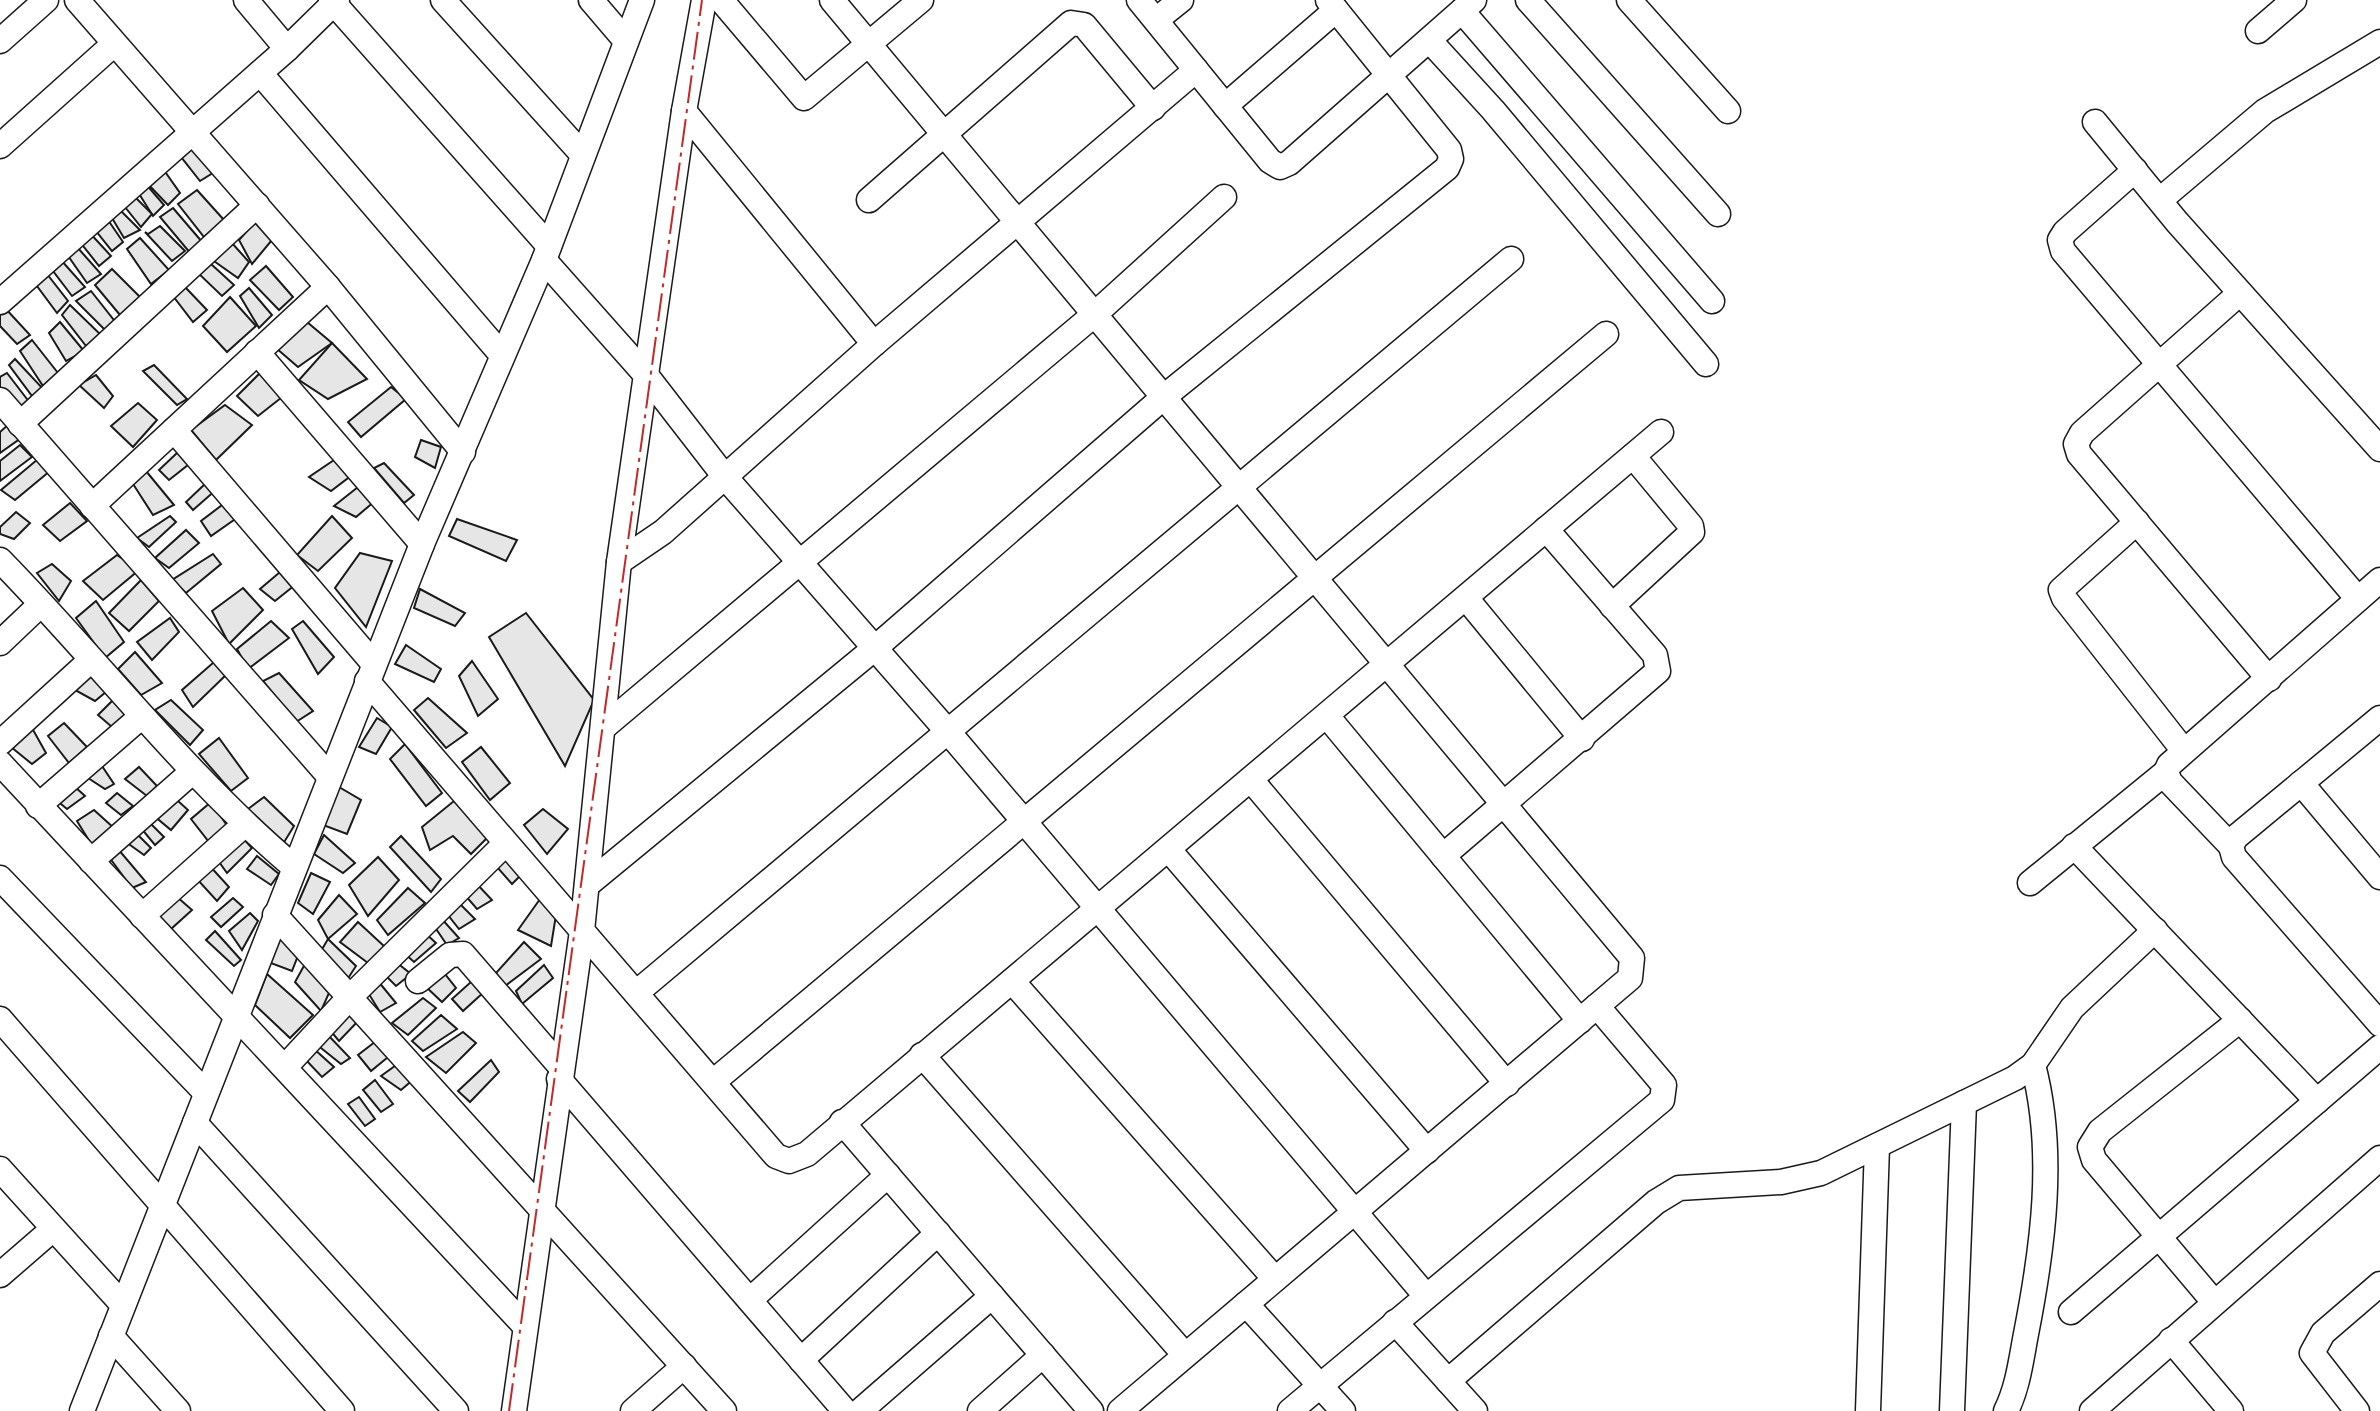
<svg xmlns="http://www.w3.org/2000/svg" width="2380" height="1411" viewBox="0 0 2380 1411" font-family="'DejaVu Sans',sans-serif">
	<style>
		.building { fill: #e6e6e6; stroke: #1a1a1a; stroke-width: 2 }
		.lines { fill: none; stroke-linecap: round; stroke-linejoin: round }
		.minor-casing { stroke: #1a1a1a; stroke-width: 27 }
		.minor { stroke: #fff; stroke-width: 24 }
		.power { stroke: #c62828; stroke-width: 2; stroke-dasharray: 28 6 4 6; stroke-linecap: butt }
	</style>
	<rect width="100%" height="100%" fill="#fff"/>
	<g class="building">
		<path d="M 190,142 L 216,171 L 200,181 L 178,153 Z"/>
		<path d="M 161,166 L 180,193 L 168,205 L 144,180 Z"/>
		<path d="M 145,183 L 164,205 L 153,216 L 136,189 Z"/>
		<path d="M 197,190 L 224,220 L 204,237 L 178,204 Z"/>
		<path d="M 132,194 L 152,214 L 141,227 L 121,202 Z"/>
		<path d="M 117,207 L 140,230 L 124,238 L 109,213 Z"/>
		<path d="M 173,208 L 203,243 L 191,254 L 160,217 Z"/>
		<path d="M 106,217 L 123,242 L 112,251 L 92,226 Z"/>
		<path d="M 255,222 L 272,240 L 252,264 L 239,240 Z"/>
		<path d="M 160,226 L 185,251 L 172,261 L 145,232 L 148,234 Z"/>
		<path d="M 88,231 L 111,256 L 99,266 L 80,242 Z"/>
		<path d="M 140,238 L 169,270 L 151,284 L 127,249 Z"/>
		<path d="M 231,242 L 249,262 L 238,278 L 211,259 Z"/>
		<path d="M 77,247 L 101,274 L 87,283 L 66,253 Z"/>
		<path d="M 61,260 L 85,287 L 72,296 L 50,267 Z"/>
		<path d="M 211,264 L 234,285 L 222,296 L 198,273 Z"/>
		<path d="M 266,266 L 293,297 L 279,310 L 250,280 Z"/>
		<path d="M 112,269 L 140,297 L 120,315 L 95,285 Z"/>
		<path d="M 47,274 L 68,301 L 57,313 L 34,282 Z"/>
		<path d="M 185,287 L 207,310 L 193,322 L 173,296 Z"/>
		<path d="M 249,288 L 272,315 L 259,328 L 240,296 Z"/>
		<path d="M 91,291 L 117,324 L 106,331 L 76,301 Z"/>
		<path d="M 230,297 L 256,326 L 227,352 L 203,326 Z"/>
		<path d="M 70,305 L 102,336 L 86,346 L 62,315 Z"/>
		<path d="M 5,308 L 30,335 L 17,344 L 0,326 L 0,312 Z"/>
		<path d="M 60,322 L 84,351 L 66,361 L 49,333 Z"/>
		<path d="M 307,322 L 332,343 L 298,367 L 276,348 Z"/>
		<path d="M 32,340 L 58,373 L 43,386 L 20,351 Z"/>
		<path d="M 332,343 L 367,379 L 328,399 L 299,380 Z"/>
		<path d="M 15,359 L 46,392 L 35,400 L 9,365 Z"/>
		<path d="M 154,365 L 187,399 L 177,405 L 143,371 Z"/>
		<path d="M 262,371 L 286,394 L 258,416 L 237,396 Z"/>
		<path d="M 7,373 L 30,403 L 17,412 L 0,391 L 0,377 Z"/>
		<path d="M 96,375 L 113,396 L 104,408 L 79,385 Z"/>
		<path d="M 391,387 L 406,399 L 361,437 L 348,422 Z"/>
		<path d="M 138,403 L 157,420 L 133,447 L 111,426 Z"/>
		<path d="M 225,405 L 252,425 L 216,460 L 191,430 Z"/>
		<path d="M 9,424 L 21,438 L 0,453 L 0,432 Z"/>
		<path d="M 421,440 L 441,447 L 435,468 L 415,457 Z"/>
		<path d="M 20,445 L 32,457 L 0,481 L 0,461 Z"/>
		<path d="M 178,452 L 193,461 L 169,480 L 159,470 Z"/>
		<path d="M 337,458 L 352,475 L 331,491 L 309,477 Z"/>
		<path d="M 38,459 L 50,471 L 15,500 L 1,490 Z"/>
		<path d="M 384,463 L 414,495 L 404,503 L 374,468 Z"/>
		<path d="M 146,471 L 174,505 L 153,515 L 133,484 Z"/>
		<path d="M 206,483 L 217,489 L 193,510 L 186,502 Z"/>
		<path d="M 358,487 L 375,501 L 356,517 L 334,506 Z"/>
		<path d="M 226,502 L 241,515 L 211,536 L 201,521 Z"/>
		<path d="M 70,503 L 87,521 L 60,541 L 43,525 Z"/>
		<path d="M 16,512 L 30,523 L 14,539 L 0,534 L 0,527 Z"/>
		<path d="M 170,516 L 176,522 L 149,547 L 137,538 Z"/>
		<path d="M 332,516 L 352,538 L 318,571 L 297,555 Z"/>
		<path d="M 457,519 L 517,540 L 506,561 L 449,536 Z"/>
		<path d="M 186,530 L 199,543 L 169,568 L 155,558 Z"/>
		<path d="M 360,553 L 392,561 L 366,627 L 335,588 Z"/>
		<path d="M 213,554 L 221,564 L 186,593 L 172,580 Z"/>
		<path d="M 117,555 L 139,570 L 103,600 L 83,581 Z"/>
		<path d="M 52,564 L 71,581 L 59,601 L 37,573 Z"/>
		<path d="M 280,572 L 295,585 L 275,601 L 260,589 Z"/>
		<path d="M 141,580 L 159,601 L 129,631 L 109,613 Z"/>
		<path d="M 243,588 L 263,610 L 229,644 L 212,611 Z"/>
		<path d="M 420,589 L 465,613 L 455,626 L 414,608 Z"/>
		<path d="M 96,601 L 124,642 L 105,658 L 76,618 Z"/>
		<path d="M 526,613 L 594,700 L 565,766 L 489,637 Z"/>
		<path d="M 170,618 L 179,632 L 152,660 L 137,642 Z"/>
		<path d="M 271,621 L 289,638 L 248,669 L 237,649 Z"/>
		<path d="M 303,621 L 334,657 L 318,674 L 292,629 Z"/>
		<path d="M 406,645 L 441,669 L 434,682 L 395,664 Z"/>
		<path d="M 135,652 L 162,683 L 141,695 L 118,669 Z"/>
		<path d="M 472,661 L 498,699 L 478,716 L 459,676 Z"/>
		<path d="M 214,662 L 227,674 L 193,707 L 182,690 Z"/>
		<path d="M 93,670 L 112,687 L 95,701 L 75,690 Z"/>
		<path d="M 279,673 L 313,711 L 296,722 L 263,681 Z"/>
		<path d="M 116,697 L 129,711 L 112,727 L 98,715 Z"/>
		<path d="M 428,698 L 467,733 L 446,748 L 414,710 Z"/>
		<path d="M 171,700 L 203,730 L 190,745 L 155,710 Z"/>
		<path d="M 377,718 L 392,727 L 376,754 L 359,747 Z"/>
		<path d="M 64,723 L 87,747 L 69,763 L 48,736 Z"/>
		<path d="M 32,728 L 46,753 L 32,764 L 11,747 Z"/>
		<path d="M 219,738 L 248,778 L 231,791 L 199,754 Z"/>
		<path d="M 405,744 L 442,793 L 426,806 L 390,759 Z"/>
		<path d="M 481,747 L 510,783 L 490,800 L 462,762 Z"/>
		<path d="M 102,766 L 114,784 L 105,789 L 88,778 Z"/>
		<path d="M 139,767 L 157,786 L 147,796 L 125,779 Z"/>
		<path d="M 74,786 L 85,796 L 67,809 L 55,799 Z"/>
		<path d="M 339,787 L 361,800 L 347,834 L 323,825 Z"/>
		<path d="M 117,793 L 133,806 L 121,815 L 106,803 Z"/>
		<path d="M 264,797 L 294,826 L 283,844 L 248,809 Z"/>
		<path d="M 177,800 L 188,810 L 171,830 L 153,815 Z"/>
		<path d="M 454,801 L 488,837 L 471,854 L 453,836 L 430,850 L 422,827 Z"/>
		<path d="M 211,802 L 228,827 L 209,842 L 191,819 Z"/>
		<path d="M 543,809 L 568,829 L 547,854 L 524,825 Z"/>
		<path d="M 94,810 L 115,829 L 93,847 L 77,821 Z"/>
		<path d="M 148,821 L 164,837 L 155,845 L 140,827 Z"/>
		<path d="M 137,834 L 151,848 L 144,855 L 126,842 Z"/>
		<path d="M 324,835 L 355,863 L 343,873 L 314,854 Z"/>
		<path d="M 241,836 L 252,848 L 227,873 L 217,859 Z"/>
		<path d="M 401,836 L 441,879 L 431,892 L 390,847 Z"/>
		<path d="M 118,849 L 146,882 L 132,888 L 109,857 Z"/>
		<path d="M 507,855 L 523,873 L 512,884 L 497,867 Z"/>
		<path d="M 257,856 L 279,874 L 271,885 L 247,869 Z"/>
		<path d="M 378,857 L 399,880 L 368,916 L 349,885 Z"/>
		<path d="M 208,864 L 229,887 L 217,901 L 196,878 Z"/>
		<path d="M 311,873 L 330,882 L 313,914 L 298,903 Z"/>
		<path d="M 475,882 L 492,900 L 477,909 L 464,894 Z"/>
		<path d="M 408,888 L 425,903 L 388,935 L 377,920 Z"/>
		<path d="M 339,895 L 357,914 L 328,939 L 318,920 Z"/>
		<path d="M 176,896 L 192,910 L 171,929 L 157,914 Z"/>
		<path d="M 233,898 L 243,907 L 221,927 L 211,917 Z"/>
		<path d="M 455,899 L 475,919 L 459,929 L 444,910 Z"/>
		<path d="M 540,899 L 557,909 L 551,946 L 518,930 Z"/>
		<path d="M 250,913 L 258,921 L 242,950 L 229,931 Z"/>
		<path d="M 440,917 L 459,938 L 447,945 L 432,923 Z"/>
		<path d="M 358,922 L 385,947 L 368,963 L 340,942 Z"/>
		<path d="M 215,931 L 241,960 L 234,966 L 206,940 Z"/>
		<path d="M 425,933 L 436,943 L 414,962 L 404,953 Z"/>
		<path d="M 278,936 L 299,953 L 292,971 L 268,962 Z"/>
		<path d="M 328,939 L 356,966 L 345,983 L 321,951 Z"/>
		<path d="M 524,942 L 541,959 L 505,986 L 496,973 Z"/>
		<path d="M 396,962 L 411,974 L 396,986 L 385,975 Z"/>
		<path d="M 305,964 L 329,993 L 321,1011 L 295,982 Z"/>
		<path d="M 544,965 L 553,978 L 522,1004 L 516,991 Z"/>
		<path d="M 441,969 L 456,988 L 442,1002 L 425,986 Z"/>
		<path d="M 267,974 L 313,1015 L 290,1038 L 255,1005 Z"/>
		<path d="M 378,981 L 396,1003 L 380,1012 L 367,991 Z"/>
		<path d="M 472,981 L 484,992 L 463,1011 L 452,999 Z"/>
		<path d="M 423,998 L 436,1008 L 408,1035 L 392,1023 Z"/>
		<path d="M 352,1009 L 361,1018 L 339,1041 L 329,1029 Z"/>
		<path d="M 441,1015 L 457,1029 L 423,1051 L 412,1041 Z"/>
		<path d="M 463,1032 L 476,1043 L 446,1073 L 426,1057 Z"/>
		<path d="M 327,1034 L 350,1058 L 341,1064 L 316,1044 Z"/>
		<path d="M 380,1038 L 393,1053 L 371,1071 L 358,1055 Z"/>
		<path d="M 313,1048 L 334,1067 L 322,1077 L 304,1058 Z"/>
		<path d="M 491,1060 L 499,1072 L 470,1102 L 458,1091 Z"/>
		<path d="M 399,1063 L 415,1078 L 401,1090 L 381,1076 Z"/>
		<path d="M 375,1080 L 393,1104 L 381,1112 L 363,1090 Z"/>
		<path d="M 359,1097 L 375,1119 L 365,1126 L 348,1104 Z"/>
	</g>
	<g class="lines">
		<g class="minor-casing">
			<g id="minor">
				<path d="M 77,0 L 328,287 L 463,452"/>
				<path d="M 246,0 L 287,49"/>
				<path d="M 331,0 L 549,246"/>
				<path d="M 443,0 L 583,155"/>
				<path d="M 591,0 L 626,41"/>
				<path d="M 721,0 L 804,98 L 921,0"/>
				<path d="M 832,0 L 1632,958 L 1630,978 L 1120,1411"/>
				<path d="M 1139,0 L 1270,161 L 1280,167 L 1289,163 L 1474,0"/>
				<path d="M 1528,0 L 1718,214"/>
				<path d="M 1629,0 L 1728,111"/>
				<path d="M 1462,11 L 1712,301"/>
				<path d="M 1156,20 L 1181,0"/>
				<path d="M 2258,31 L 2294,0"/>
				<path d="M 0,41 L 46,0"/>
				<path d="M 1430,41 L 1493,110 L 1706,364"/>
				<path d="M 260,73 L 501,354"/>
				<path d="M 1225,106 L 1336,10"/>
				<path d="M 684,111 L 874,344"/>
				<path d="M 2095,122 L 2177,222 L 2380,449"/>
				<path d="M 0,146 L 114,44"/>
				<path d="M 2135,170 L 2065,232 L 2060,240 L 2063,251 L 2358,599"/>
				<path d="M 869,200 L 1071,23 L 1084,25 L 1153,108"/>
				<path d="M 2160,200 L 2265,111 L 2380,42"/>
				<path d="M 544,260 L 646,375 L 725,477 L 950,734 L 1426,1296"/>
				<path d="M 2240,293 L 2082,433 L 2076,444 L 2079,454 L 2269,679"/>
				<path d="M 0,302 L 287,49 L 337,0"/>
				<path d="M 257,352 L 422,544"/>
				<path d="M 0,400 L 330,777"/>
				<path d="M 20,424 L 257,205"/>
				<path d="M 174,430 L 374,664"/>
				<path d="M 92,506 L 328,287"/>
				<path d="M 2137,522 L 2061,590 L 2064,598 L 2184,751"/>
				<path d="M 0,560 C 100,662 185,775 294,867"/>
				<path d="M 619,562 L 663,532 L 874,344 L 1196,70"/>
				<path d="M 1466,598 L 1582,739"/>
				<path d="M 1612,606 L 1692,532 L 1691,526 L 1633,456"/>
				<path d="M 0,643 L 41,604"/>
				<path d="M 367,681 L 776,1156 L 789,1161 L 807,1154 L 1661,432"/>
				<path d="M 1327,716 L 1580,1021"/>
				<path d="M 2380,718 L 2236,837 L 2231,846 L 2234,857 L 2380,1024"/>
				<path d="M 604,727 L 1095,314 L 1224,197"/>
				<path d="M 0,743 L 91,660"/>
				<path d="M 0,763 L 525,1326"/>
				<path d="M 1252,781 L 1507,1084"/>
				<path d="M 2301,783 L 2380,877"/>
				<path d="M 38,806 L 142,716"/>
				<path d="M 2074,846 L 2317,1101"/>
				<path d="M 2231,846 L 2170,782 L 2166,772 L 2169,765 L 2380,580"/>
				<path d="M 1169,850 L 1427,1151"/>
				<path d="M 1443,856 L 1658,671 L 1655,655 L 1546,529"/>
				<path d="M 91,861 L 192,772"/>
				<path d="M 0,878 L 206,1093"/>
				<path d="M 2030,883 L 2166,772"/>
				<path d="M 587,885 L 875,648 L 1165,396 L 1447,168 L 1451,159 L 1449,150 L 1328,0"/>
				<path d="M 275,915 L 724,1411"/>
				<path d="M 142,916 L 244,825"/>
				<path d="M 418,981 L 450,955 L 463,954 L 560,1066"/>
				<path d="M 1012,981 L 1275,1279"/>
				<path d="M 636,993 L 1511,259"/>
				<path d="M 0,1019 L 342,1411"/>
				<path d="M 922,1055 L 1185,1355"/>
				<path d="M 286,1066 L 349,998 L 505,844"/>
				<path d="M 559,1079 L 845,1411"/>
				<path d="M 713,1082 L 1606,334"/>
				<path d="M 842,1122 L 1091,1411"/>
				<path d="M 195,1123 L 456,1411"/>
				<path d="M 0,1169 L 123,1305"/>
				<path d="M 0,1275 L 53,1229"/>
				<path d="M 750,1300 L 888,1175"/>
				<path d="M 2214,1302 L 2094,1160 L 2090,1147 L 2100,1131 L 2240,1020"/>
				<path d="M 1246,1304 L 1343,1411"/>
				<path d="M 2071,1312 L 2380,1047"/>
				<path d="M 1395,1322 L 1475,1411"/>
				<path d="M 111,1336 L 178,1411"/>
				<path d="M 2171,1340 L 2231,1411"/>
				<path d="M 801,1360 L 938,1233"/>
				<path d="M 1448,1381 L 1656,1202 L 1679,1188 L 1781,1182 L 1821,1173 L 2015,1078 L 2033,1065 L 2072,1008 L 2155,930"/>
				<path d="M 82,1411 L 422,544 L 544,260 L 642,0"/>
				<path d="M 514,1411 L 582,931 L 619,562 L 684,111 L 704,0"/>
				<path d="M 633,1411 L 684,1366"/>
				<path d="M 860,1411 L 992,1296"/>
				<path d="M 980,1411 L 1043,1355"/>
				<path d="M 1290,1411 L 1662,1100 L 1664,1085 L 1597,1006"/>
				<path d="M 1868,1411 L 1877,1146"/>
				<path d="M 1952,1411 L 1964,1103"/>
				<path d="M 2006,1411 C 2018,1387 2021,1360 2026,1334 C 2043,1247 2056,1152 2033,1065"/>
				<path d="M 2092,1411 L 2380,1158"/>
				<path d="M 2357,1411 L 2312,1353 L 2323,1333 L 2380,1284"/>
			</g>
		</g>
		<use href="#minor" class="minor"/>
		<path class="power" d="M 509,1411 L 702,0"/>
	</g>
</svg>
